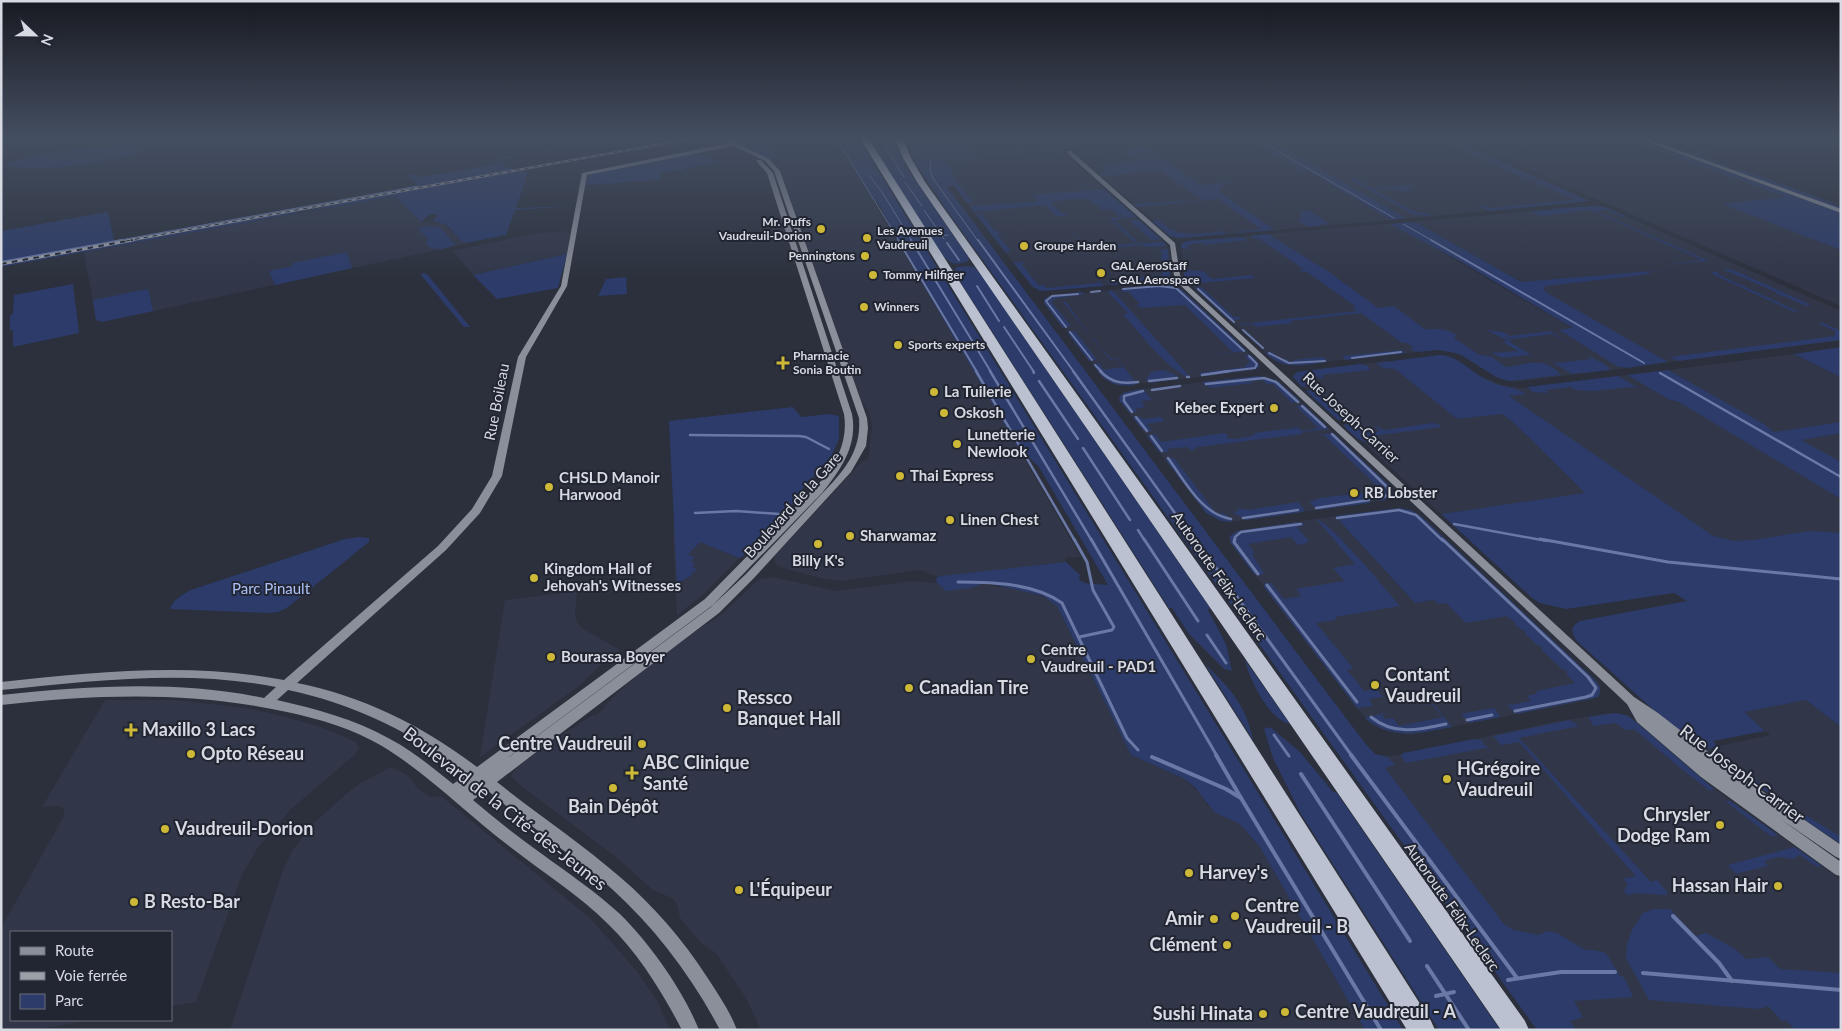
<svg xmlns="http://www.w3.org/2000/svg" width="1842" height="1031" viewBox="0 0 1842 1031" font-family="Lato,sans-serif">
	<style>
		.built { fill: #313749 }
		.green { fill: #2c3b69 }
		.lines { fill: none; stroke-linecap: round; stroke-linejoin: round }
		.stream-far4 { stroke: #6a78a5; stroke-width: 1 }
		.stream-far3 { stroke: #6a78a5; stroke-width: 2 }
		.stream-far2 { stroke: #6a78a5; stroke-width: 2.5 }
		.stream-far1 { stroke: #6a78a5; stroke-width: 3 }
		.stream { stroke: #6a78a5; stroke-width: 4 }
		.secondary { fill: #8b8f99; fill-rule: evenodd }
		.highway { fill: #bbc1d0; fill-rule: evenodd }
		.rail-far1-casing { stroke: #9ca0a9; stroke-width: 2.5 }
		.rail-casing { stroke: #9ca0a9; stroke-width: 3 }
		.rail-far1 { stroke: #222632; stroke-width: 1; stroke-dasharray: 4.5; stroke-linecap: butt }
		.rail { stroke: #222632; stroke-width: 2; stroke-dasharray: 5.5; stroke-linecap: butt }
		.poi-dot { fill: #ceb837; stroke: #222632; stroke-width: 2 }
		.labels { text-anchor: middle; stroke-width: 4; stroke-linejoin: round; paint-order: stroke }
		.far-poi-label { font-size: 12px; font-weight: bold; fill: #d7dae2; stroke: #222632; text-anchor: start }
		.poi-label { font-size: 15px; font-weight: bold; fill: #d7dae2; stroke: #222632; text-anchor: start }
		.street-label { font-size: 15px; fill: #d7dae2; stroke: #222632 }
		.park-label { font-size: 15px; fill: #adc1f7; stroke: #222632 }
		.near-poi-label { font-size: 18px; font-weight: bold; fill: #d7dae2; stroke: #222632; text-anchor: start }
		.near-street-label { font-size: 18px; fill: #d7dae2; stroke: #222632 }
	</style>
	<rect width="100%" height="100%" fill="#2b303c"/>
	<g class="built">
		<path d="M 769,138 L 835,138 L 952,333 L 1081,557 L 1065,558 L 1066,562 L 938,577 L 920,570 L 841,581 L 820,578 L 780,567 L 775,563 L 775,556 L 851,473 L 864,460 L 868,459 L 872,428 L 869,412 L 862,402 L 806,245 L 804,237 L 805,227 L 794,210 L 779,169 L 773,162 L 777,161 Z"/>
		<path d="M 967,138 L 1106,138 L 1117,146 L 1061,151 L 1166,244 L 1169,250 L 1170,277 L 1164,280 L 1056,290 L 1046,291 L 1033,288 L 954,186 L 945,161 L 978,160 Z"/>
		<path d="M 1263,138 L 1449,138 L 1589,201 L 1403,219 Z"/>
		<path d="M 1457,138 L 1624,138 L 1788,197 L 1724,204 L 1841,250 L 1841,306 Z"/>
		<path d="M 1255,140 L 1391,220 L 1185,238 L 1174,237 L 1075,154 L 1081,151 Z"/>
		<path d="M 395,196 L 421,222 L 444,224 L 460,240 L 470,243 L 102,322 L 96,320 L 84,252 Z"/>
		<path d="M 1593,206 L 1605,207 L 1841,311 L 1841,340 L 1663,363 L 1417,223 L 1410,222 Z"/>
		<path d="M 1396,223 L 1455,260 L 1574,329 L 1560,331 L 1623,368 L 1627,368 L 1513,382 L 1496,377 L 1459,354 L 1438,350 L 1295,365 L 1284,365 L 1271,358 L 1189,283 L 1184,275 L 1181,244 L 1187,241 Z"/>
		<path d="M 564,231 L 570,233 L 567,254 L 473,275 L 453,251 L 532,234 Z"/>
		<path d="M 1161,285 L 1171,285 L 1181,289 L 1252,356 L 1257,361 L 1259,367 L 1252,371 L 1127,385 L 1115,385 L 1104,379 L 1044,301 L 1045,298 L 1051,296 Z"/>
		<path d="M 1794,354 L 1841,377 L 1841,470 L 1668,370 Z"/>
		<path d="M 1386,361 L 1457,419 L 1501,414 L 1514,423 L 1586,494 L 1441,514 L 1293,377 L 1295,373 L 1301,371 Z"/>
		<path d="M 1479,375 L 1501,385 L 1522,388 L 1627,375 L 1668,399 L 1679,402 L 1841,485 L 1841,575 L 1749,566 Z"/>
		<path d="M 1258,376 L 1270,378 L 1280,382 L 1391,487 L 1393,495 L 1380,501 L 1231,522 L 1221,521 L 1206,513 L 1119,400 L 1122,394 L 1134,390 Z"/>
		<path d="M 1335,516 L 1415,603 L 1500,591 L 1598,683 L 1600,694 L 1594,699 L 1410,735 L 1391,732 L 1377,726 L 1367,719 L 1357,708 L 1230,542 L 1230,536 L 1242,530 Z"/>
		<path d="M 673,530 L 739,558 L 705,593 L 677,615 Z"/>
		<path d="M 773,577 L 836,591 L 912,581 L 956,585 L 982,584 L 1026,591 L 1050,600 L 1057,606 L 1131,755 L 1183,778 L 1202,795 L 1207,805 L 1240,823 L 1247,831 L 1260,847 L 1365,1030 L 761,1030 L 746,998 L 716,953 L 701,943 L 680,918 L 678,906 L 672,898 L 653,890 L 616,857 L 521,786 L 511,776 L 516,768 L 549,743 L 593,715 L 595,716 L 605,708 L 604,706 L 626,685 L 667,651 L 723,613 L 756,582 L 760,579 Z"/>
		<path d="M 577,591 L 575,613 L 577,623 L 582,628 L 618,649 L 620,653 L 603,663 L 579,686 L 480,757 L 505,600 Z"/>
		<path d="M 105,700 L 175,700 L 247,708 L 286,717 L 321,727 L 356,742 L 359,749 L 352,757 L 291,809 L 257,849 L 242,875 L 196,1002 L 171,1006 L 171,932 L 11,932 L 11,1020 L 92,1020 L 33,1030 L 1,1030 L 1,928 L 64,816 L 64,809 L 60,806 L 42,807 Z"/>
		<path d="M 1806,700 L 1841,727 L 1841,844 L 1705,749 L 1770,735 L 1743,712 Z"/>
		<path d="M 1610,713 L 1621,714 L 1633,719 L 1694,774 L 1841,880 L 1841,1030 L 1573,1030 L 1369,753 L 1379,757 L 1399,755 L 1554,722 Z"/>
		<path d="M 391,767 L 405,774 L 413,781 L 416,787 L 430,797 L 441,796 L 590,918 L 636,970 L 658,1002 L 670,1030 L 230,1030 L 283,870 L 292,851 L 312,825 L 346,794 L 359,784 Z"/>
	</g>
	<g class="green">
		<path d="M 726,138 L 769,138 L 777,161 L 772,161 Z"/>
		<path d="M 835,138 L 858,138 L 1403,1030 L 1365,1030 L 1260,847 L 1240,824 L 1214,812 L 1195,787 L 1183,778 L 1131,755 L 1057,606 L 1043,596 L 991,584 L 982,584 L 971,588 L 946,591 L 937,583 L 936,578 L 941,576 L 1066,562 L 1080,575 L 1079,580 L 1085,583 L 1108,585 L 1039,467 L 1017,446 L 888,224 L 881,207 L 872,197 Z"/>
		<path d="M 868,138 L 895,138 L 907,169 L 969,258 L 968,261 C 957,266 950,264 942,255 Z"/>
		<path d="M 905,138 L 967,138 L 976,154 L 1057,148 L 1065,154 L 1060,154 L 1051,150 L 977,155 L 979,160 L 946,161 L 947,164 L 954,165 L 950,165 L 956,180 L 960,180 L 957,182 L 973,202 L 977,202 L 967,203 L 954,186 L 947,187 L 1364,742 L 1375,754 L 1388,757 L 1395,765 L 1385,768 L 1504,924 L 1513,930 L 1539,935 L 1547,931 L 1557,933 L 1585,950 L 1594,950 L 1606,953 L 1620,976 L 1624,977 L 1633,997 L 1574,1001 L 1583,1017 L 1570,1021 L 1576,1030 L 1537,1030 L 946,209 L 916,163 Z"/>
		<path d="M 1140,138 L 1234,138 L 1146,144 L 1140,141 L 1143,140 Z"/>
		<path d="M 1238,138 L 1266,138 L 1405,218 L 1391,220 L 1308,171 L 1303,172 L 1257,144 Z"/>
		<path d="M 1433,138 L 1449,138 L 1589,201 L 1489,211 L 1477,205 L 1484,205 L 1490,208 L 1575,200 Z"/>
		<path d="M 1624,138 L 1636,138 L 1841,213 L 1841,250 L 1722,204 L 1786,197 Z"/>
		<path d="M 1642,138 C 1659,139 1674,149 1691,153 C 1698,154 1704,148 1711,150 L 1699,155 L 1734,167 L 1726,168 L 1703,157 L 1720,165 Z"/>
		<path d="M 133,146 L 150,148 C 120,162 36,174 4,165 C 32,151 101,146 133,146 Z"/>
		<path d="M 1147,146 L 1200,185 L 1232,182 L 1221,186 L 1219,189 L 1221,193 L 1275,230 L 1236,233 L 1232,229 L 1236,232 L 1261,229 L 1218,199 L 1136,207 L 1133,204 L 1203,200 L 1160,170 L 1104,176 L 1097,173 L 1106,172 L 1105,170 L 1108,170 L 1098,164 L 1114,165 L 1113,163 L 1138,161 L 1131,155 L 1125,156 L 1123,154 L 1126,152 L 1123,150 C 1113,150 1080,156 1075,154 L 1081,151 Z"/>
		<path d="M 547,150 L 552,153 L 548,154 L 549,153 L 542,151 L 499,160 L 508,168 L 512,167 L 513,170 L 1,263 L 1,231 L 108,212 L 114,241 L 418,186 L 409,175 L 417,174 L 421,177 L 499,164 L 493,159 Z"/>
		<path d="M 699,153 L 719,163 L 685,168 L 686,170 L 663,172 L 660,174 L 661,180 L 586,185 L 589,174 Z"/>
		<path d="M 1739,169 L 1841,205 L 1802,193 L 1841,207 L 1841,210 L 1735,171 Z"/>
		<path d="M 524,170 L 528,173 L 516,208 L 575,206 L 515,210 L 506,235 L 466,243 L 460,240 L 447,225 L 432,221 L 437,216 L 436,214 L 430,214 L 421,222 L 395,196 L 298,213 L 341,203 Z"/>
		<path d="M 1354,178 L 1372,188 L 1413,185 L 1415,186 L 1408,188 L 1411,191 C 1400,192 1390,188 1378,189 L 1379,190 L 1376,191 L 1415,212 L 1426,213 L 1431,216 L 1414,215 L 1349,179 Z"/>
		<path d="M 1095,190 L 1105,190 L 1136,217 L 1125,218 L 1117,211 L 1124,219 L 1114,220 L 1138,242 L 1134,242 L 1109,218 L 1120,217 L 1112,209 L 1100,210 L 1098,208 L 1101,207 L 1096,205 L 1088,199 L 1070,199 L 1051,202 L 1061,213 L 1067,213 L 1065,216 L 1056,216 L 1045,205 L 974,212 L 969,206 L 1036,202 L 1035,200 L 1038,199 L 1036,196 L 1029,195 Z"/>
		<path d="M 1593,206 L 1605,207 L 1626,216 L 1620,218 L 1621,216 L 1607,210 L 1596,211 L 1709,261 L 1664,265 L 1702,260 L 1590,210 L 1541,216 L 1529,212 L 1548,210 L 1554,212 L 1551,209 Z"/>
		<path d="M 313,208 L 287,215 L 1,267 L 1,265 Z"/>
		<path d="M 1310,211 L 1327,222 L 1328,224 L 1309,227 L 1298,221 L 1302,218 L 1300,212 Z"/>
		<path d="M 976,214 L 986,214 L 982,215 L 995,231 L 1001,232 L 997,234 L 1011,251 L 1016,251 L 1005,252 Z"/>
		<path d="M 1129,220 L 1139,220 L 1161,239 L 1151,240 Z"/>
		<path d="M 1159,220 L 1171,230 L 1175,230 L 1175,232 L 1189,234 L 1191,233 L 1194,234 L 1221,232 L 1220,230 L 1227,234 L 1178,238 L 1170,236 L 1152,221 Z"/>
		<path d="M 1410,222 L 1417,223 L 1521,282 L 1676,269 L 1646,272 L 1651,274 L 1546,286 L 1543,289 L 1547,293 L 1668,362 L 1627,368 L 1617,366 L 1559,330 L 1573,328 L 1458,260 L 1390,224 Z"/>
		<path d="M 431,226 L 441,228 L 455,245 C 445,249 435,252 426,244 L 428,239 L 418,228 Z"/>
		<path d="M 1069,230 L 1084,243 L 1094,246 L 1163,242 L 1167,246 L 1146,247 L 1143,245 L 1089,250 Z"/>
		<path d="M 1268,234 L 1329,272 L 1378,308 L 1394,306 L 1426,330 C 1439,328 1447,329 1458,336 L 1454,337 L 1454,338 L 1478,354 L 1492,357 L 1506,367 C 1522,366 1544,354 1561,375 L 1508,381 L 1496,377 L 1463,356 L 1455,353 L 1438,350 L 1415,352 L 1410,349 L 1414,348 L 1407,343 L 1402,343 L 1361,313 L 1290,321 L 1292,323 L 1256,327 L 1253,324 L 1240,325 L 1240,324 L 1357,311 L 1353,308 L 1355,306 L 1307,272 L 1298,272 L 1304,270 C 1290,259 1274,250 1260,239 L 1255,239 L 1250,236 Z"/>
		<path d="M 1243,237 L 1250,242 L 1247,240 L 1204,245 L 1202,243 L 1191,244 L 1191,245 L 1187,246 L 1189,249 L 1181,248 L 1181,244 L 1187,241 Z"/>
		<path d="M 1168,249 L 1170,275 L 1166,279 L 1112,285 L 1106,280 L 1110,282 L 1162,275 L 1161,251 L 1156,250 Z"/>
		<path d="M 347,252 L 352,268 L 275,285 L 269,271 L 293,266 L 292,263 Z"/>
		<path d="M 567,254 L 558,288 L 497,299 L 473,275 Z"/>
		<path d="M 1013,262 L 1026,262 L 1021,264 L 1039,286 L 1044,285 L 1046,288 L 1098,283 L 1098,280 L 1104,286 L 1040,291 L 1032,286 Z"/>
		<path d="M 967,266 L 974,267 L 981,275 L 1210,608 L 1208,610 L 1226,644 L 1232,671 L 1224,669 L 1189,634 L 1172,608 L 1169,608 L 961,283 L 955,270 L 957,267 Z"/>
		<path d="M 1729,269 L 1738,272 L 1811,305 L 1802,306 L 1804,305 L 1784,296 L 1775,294 L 1778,293 L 1730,272 L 1722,270 Z"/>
		<path d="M 1183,270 L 1203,271 L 1212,279 L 1252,275 L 1255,278 L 1190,284 L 1184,275 Z"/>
		<path d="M 1711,271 L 1721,273 L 1717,274 L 1802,313 L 1792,311 L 1714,275 Z"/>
		<path d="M 423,273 L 427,274 L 470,327 L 464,327 L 421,275 Z"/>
		<path d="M 626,277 L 627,294 L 598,296 L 606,279 Z"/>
		<path d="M 73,284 L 79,333 L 13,347 L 13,330 L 10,330 L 10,315 L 13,314 L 14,295 Z"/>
		<path d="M 1167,285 L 1181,289 L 1247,351 L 1182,358 L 1233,352 L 1185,305 L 1142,308 L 1136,305 L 1140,304 L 1129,292 L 1124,292 L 1121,289 Z"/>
		<path d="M 1201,287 L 1234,317 L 1239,317 L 1241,319 L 1230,321 L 1195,288 Z"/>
		<path d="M 148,289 L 153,311 L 102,322 L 96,320 L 93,300 Z"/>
		<path d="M 1108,290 L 1113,291 L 1190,377 C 1172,375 1136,329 1123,314 L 1128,313 L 1109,293 Z"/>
		<path d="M 1081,292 L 1085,294 L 1058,298 L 1052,300 L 1052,303 L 1071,326 L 1063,328 L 1044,303 L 1044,299 L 1051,296 Z"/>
		<path d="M 1065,301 L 1093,339 L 1096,340 L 1098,345 L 1111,359 L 1117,358 L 1137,384 C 1118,389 1101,382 1094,364 L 1100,364 L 1104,370 L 1123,367 L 1117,359 L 1110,360 L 1063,302 Z"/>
		<path d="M 1821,322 L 1841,331 L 1841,340 L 1678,361 L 1669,357 L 1835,336 L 1835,331 L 1818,323 Z"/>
		<path d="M 1486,330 L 1502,332 L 1510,336 L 1550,331 L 1571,344 L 1552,334 L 1512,339 L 1503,335 L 1512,341 L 1510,342 L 1535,357 L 1529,355 L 1503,358 L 1491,353 L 1518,351 L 1503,342 L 1507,340 Z"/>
		<path d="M 1075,331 L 1097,360 L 1096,360 L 1089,361 L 1067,332 Z"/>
		<path d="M 1841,347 L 1841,377 L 1794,354 Z"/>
		<path d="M 1402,350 L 1406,353 L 1346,360 L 1342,356 Z"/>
		<path d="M 1272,352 L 1281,360 L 1286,359 L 1290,362 L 1294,362 L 1293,360 L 1320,357 L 1325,358 L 1327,362 C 1302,365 1285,371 1265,353 Z"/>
		<path d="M 1248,355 C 1253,356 1257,360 1259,366 L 1257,369 L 1204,376 L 1194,371 L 1197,373 L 1246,367 L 1245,365 L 1250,363 L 1245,356 Z"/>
		<path d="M 1440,355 C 1459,356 1472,373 1489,381 C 1501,387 1514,386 1526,394 L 1509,396 L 1713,536 L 1734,541 L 1753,540 L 1809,531 L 1841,533 L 1841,727 L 1806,700 L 1744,712 L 1765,731 L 1713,741 L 1718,746 L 1705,749 L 1656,712 L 1578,642 C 1571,633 1569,627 1580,621 L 1687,601 L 1674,593 L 1566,609 L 1540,603 L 1531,597 L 1441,514 L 1585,493 L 1514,423 L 1502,414 L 1457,419 L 1395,369 L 1383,368 L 1376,363 Z"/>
		<path d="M 1589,356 L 1606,365 L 1610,370 L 1572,374 L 1550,361 L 1556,363 L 1591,359 Z"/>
		<path d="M 1360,364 L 1368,366 L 1370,370 L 1322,375 L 1324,379 L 1313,376 L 1302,379 L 1309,385 L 1315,385 L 1302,387 L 1293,377 L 1297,372 Z"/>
		<path d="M 1162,370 L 1172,373 L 1179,378 L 1151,383 L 1146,380 L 1151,372 Z"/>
		<path d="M 1668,370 L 1764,424 L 1774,432 L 1841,422 L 1841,433 L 1801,440 L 1841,462 L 1841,499 L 1679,402 L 1668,399 L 1627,375 Z"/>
		<path d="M 1258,376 L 1277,381 L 1300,401 L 1292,403 L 1273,384 L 1267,384 L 1263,380 L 1251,381 L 1259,390 L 1252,383 L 1211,388 L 1203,384 L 1203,382 Z"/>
		<path d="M 1618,376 L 1638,388 L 1632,387 L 1594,391 L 1576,390 L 1571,387 L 1546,390 L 1549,393 L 1533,392 L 1527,387 Z"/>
		<path d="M 1143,389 L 1152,400 L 1141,401 L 1145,407 L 1135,409 L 1137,412 L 1129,412 L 1119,400 L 1120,396 L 1125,392 Z"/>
		<path d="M 1319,389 L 1316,391 L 1345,418 L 1352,419 L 1338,420 L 1306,391 Z"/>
		<path d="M 1304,405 L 1329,429 L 1302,432 L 1303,434 L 1197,447 L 1192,451 L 1187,447 L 1167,449 L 1169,452 L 1159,452 L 1147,436 L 1155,434 L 1161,442 L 1225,433 L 1228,436 L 1226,438 L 1236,439 L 1255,435 L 1254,433 L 1296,428 L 1294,425 L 1302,431 L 1318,428 L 1296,406 Z"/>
		<path d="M 793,407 L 801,417 L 829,414 L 839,416 L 839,439 L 827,466 L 806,483 L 796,501 L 743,556 L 739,558 L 700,542 L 689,553 L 689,555 L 694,557 L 691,562 L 695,564 L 692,567 L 697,569 L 689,577 L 677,583 L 669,421 Z"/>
		<path d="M 1139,416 L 1143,419 L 1161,417 L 1165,421 L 1147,424 L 1152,431 L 1144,431 L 1133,418 Z"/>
		<path d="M 1357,423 L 1353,425 C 1365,436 1367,433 1380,431 L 1373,425 L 1385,430 L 1432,423 L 1439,424 L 1441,427 L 1365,437 L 1369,441 C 1360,444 1350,432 1343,425 Z"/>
		<path d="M 1333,433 L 1391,487 L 1393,493 L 1391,497 L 1382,501 L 1379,500 L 1375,491 L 1381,490 L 1324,435 L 1318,435 Z"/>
		<path d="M 1173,457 L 1217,514 L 1223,513 L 1232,519 L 1231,522 L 1221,521 L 1206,513 L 1165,459 Z"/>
		<path d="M 1368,492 L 1370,503 L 1318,510 L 1309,502 L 1320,498 Z"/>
		<path d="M 1298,502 L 1304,509 L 1303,512 L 1246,520 L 1232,512 L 1239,511 L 1237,508 L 1248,510 Z"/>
		<path d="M 1399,508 L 1411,510 L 1421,516 L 1593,678 C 1599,684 1603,689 1598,697 L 1517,714 L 1515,713 L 1505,702 L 1510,705 L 1531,701 L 1527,696 L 1536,694 L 1537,691 L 1575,683 L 1567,675 L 1567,671 L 1562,669 L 1542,650 L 1542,647 L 1537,645 L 1525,634 L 1526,632 L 1515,625 L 1515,622 L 1506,616 L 1466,623 L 1446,603 L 1438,604 L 1434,600 L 1415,603 L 1335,516 Z"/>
		<path d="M 1316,519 C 1330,521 1388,592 1400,606 L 1335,617 L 1336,620 L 1316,623 L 1353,668 L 1347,670 L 1364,691 L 1377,689 L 1383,697 L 1369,699 L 1373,706 L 1357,708 L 1264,587 L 1265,583 L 1271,583 L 1284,599 L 1301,596 L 1296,589 L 1344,581 L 1333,568 L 1355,564 Z"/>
		<path d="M 1298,522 L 1306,525 L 1297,527 L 1307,539 L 1310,539 L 1307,543 L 1298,545 L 1291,537 L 1248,544 L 1255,553 L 1252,554 L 1264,573 L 1261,575 L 1254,574 L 1230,542 L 1230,536 L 1237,531 Z"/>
		<path d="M 360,537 L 369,538 L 369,542 L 288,607 L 279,612 L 269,613 L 170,609 C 173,600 183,594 191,590 L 345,539 Z"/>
		<path d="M 1245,660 L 1290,724 C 1269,720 1249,679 1245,660 Z"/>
		<path d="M 1205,664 C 1230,688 1246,705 1253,740 Z"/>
		<path d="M 1434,704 L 1452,727 C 1421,733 1391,741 1365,718 L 1388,712 L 1382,715 L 1385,719 L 1393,718 L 1399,726 L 1443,717 L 1433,705 L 1425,705 Z"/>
		<path d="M 1492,708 L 1495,709 L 1500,717 L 1470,723 L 1461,714 Z"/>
		<path d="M 1616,713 L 1628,716 L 1636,722 L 1714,789 L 1710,791 L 1679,767 L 1634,729 L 1625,730 L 1616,723 L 1594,726 L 1588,717 Z"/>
		<path d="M 1570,720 L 1579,726 L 1519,738 L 1651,882 L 1657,880 L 1668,893 L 1667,895 L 1637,893 L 1627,895 L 1624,891 L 1628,884 L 1623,879 L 1636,876 C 1596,832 1559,786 1519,742 L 1502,745 L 1506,750 L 1493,736 Z"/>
		<path d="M 1270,727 L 1300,752 L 1333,792 L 1336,792 L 1500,1030 L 1439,1030 L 1301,814 L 1273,758 L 1264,729 Z"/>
		<path d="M 1474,739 L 1481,740 L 1492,753 L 1486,748 L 1406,763 L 1401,756 L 1403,753 Z"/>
		<path d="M 1723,762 L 1732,763 L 1778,797 L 1780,801 Z"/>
		<path d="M 1725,801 L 1730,801 L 1778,835 L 1772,837 Z"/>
		<path d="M 1799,813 L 1807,816 L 1841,837 L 1841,844 L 1797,815 Z"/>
		<path d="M 1795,847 L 1822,866 L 1817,867 L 1800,855 L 1793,859 L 1778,857 L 1764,861 L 1768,866 L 1739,873 L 1736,874 L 1728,865 Z"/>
		<path d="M 1654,909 L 1670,909 L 1696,936 L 1706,933 L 1735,949 L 1746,959 L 1768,957 L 1780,969 L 1841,973 L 1841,1030 L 1795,1030 L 1786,1020 L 1782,1021 L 1768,1006 L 1760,1009 L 1649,1000 L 1626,958 L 1627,944 L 1632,930 L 1643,913 Z"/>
	</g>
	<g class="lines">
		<g class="stream-far4">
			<path d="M 836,138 L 899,241"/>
			<path d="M 881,138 L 889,153"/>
			<path d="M 1138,138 L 1144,142"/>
			<path d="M 1255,138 L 1394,218"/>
			<path d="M 891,156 L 904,177"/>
			<path d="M 931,160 L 930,171 L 934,180 L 978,241"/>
			<path d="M 869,175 L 882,192 L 912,241"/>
			<path d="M 905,182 L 922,206"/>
			<path d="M 924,210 L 944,239"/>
			<path d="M 1403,224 L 1433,241"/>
			<path d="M 936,236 L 948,235"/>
			<path d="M 115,241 L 418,186"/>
		</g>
		<g class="stream-far3">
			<path d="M 898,240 L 977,372"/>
			<path d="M 911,240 L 991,372"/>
			<path d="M 978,240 L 1074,372"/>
			<path d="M 1431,240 L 1644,363"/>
			<path d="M 947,243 L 959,260"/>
			<path d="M 1,262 L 122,240"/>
			<path d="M 977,286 L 999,321"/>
			<path d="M 1123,289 L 1159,286 L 1176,288 L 1244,351"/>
			<path d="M 1198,289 L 1234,322"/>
			<path d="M 1091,292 L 1100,291"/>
			<path d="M 1004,327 L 1034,372"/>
			<path d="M 1066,327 L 1046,301 L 1052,296 L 1078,294"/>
			<path d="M 1243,330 L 1263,348"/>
			<path d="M 1070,332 L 1092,360"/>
			<path d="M 1269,353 L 1289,363 L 1325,361"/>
			<path d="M 1352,358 L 1401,352"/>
			<path d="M 1095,365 L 1102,372"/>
			<path d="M 1221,372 L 1255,368 L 1257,364 L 1249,356"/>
		</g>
		<g class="stream-far2">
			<path d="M 976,371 L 1075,541"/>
			<path d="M 990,371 L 1092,541"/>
			<path d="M 1033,371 L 1034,373"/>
			<path d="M 1073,371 L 1195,541"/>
			<path d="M 1100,371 C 1112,383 1122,384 1138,382"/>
			<path d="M 1660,373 L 1841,477"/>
			<path d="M 1202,375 L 1230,371"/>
			<path d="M 1187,377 L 1189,377"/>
			<path d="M 1039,381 L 1078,439"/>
			<path d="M 1149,381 L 1177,378"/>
			<path d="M 1206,384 L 1264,378 L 1276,382 L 1298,402"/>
			<path d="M 1152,390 L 1180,386"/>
			<path d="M 1302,406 L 1325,427"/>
			<path d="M 1132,412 L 1124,401 L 1124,396 L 1143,391"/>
			<path d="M 1136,417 L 1147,431"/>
			<path d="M 1332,434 L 1387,487 L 1390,494 L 1381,498"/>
			<path d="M 690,435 L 799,436 L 806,437 L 829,449"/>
			<path d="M 1151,436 L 1162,451"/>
			<path d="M 1083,448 L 1130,520"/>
			<path d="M 1168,458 C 1185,481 1201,514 1231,519"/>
			<path d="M 1316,508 L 1369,500"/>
			<path d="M 695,513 L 736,511 L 779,514"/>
			<path d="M 1243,518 L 1298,510"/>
			<path d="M 1337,518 L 1399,510 L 1416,515 L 1443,541"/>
			<path d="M 1454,524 L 1547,541"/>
			<path d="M 1138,530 L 1145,541"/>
			<path d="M 1234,541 L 1235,537 L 1241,532 L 1301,524"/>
		</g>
		<g class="stream-far1">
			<path d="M 1074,539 L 1087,562 L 1093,590 L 1114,627 L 1112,630 L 1079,637"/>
			<path d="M 1091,539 L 1217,756"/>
			<path d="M 1144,539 L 1198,621"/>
			<path d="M 1195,539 L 1352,756"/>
			<path d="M 1235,539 L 1234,542 L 1258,574"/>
			<path d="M 1442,539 L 1588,677 L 1596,688 L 1592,695 L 1586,697 L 1515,711"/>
			<path d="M 1540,539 L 1668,562 L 1841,579"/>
			<path d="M 958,582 C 992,582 1034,583 1062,603 L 1127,738 L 1138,750"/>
			<path d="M 1267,585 L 1357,702"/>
			<path d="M 1207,635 L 1226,663"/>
			<path d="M 1371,717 C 1394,736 1419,730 1446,724"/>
			<path d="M 1467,720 L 1492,715"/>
			<path d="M 1274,735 L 1289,756"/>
		</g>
		<g class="stream">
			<path d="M 1216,755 L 1241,798"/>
			<path d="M 1351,755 L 1517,978"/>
			<path d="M 1152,757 L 1226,789 L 1241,798 L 1381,1030"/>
			<path d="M 1301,774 L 1410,941"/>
			<path d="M 1673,916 L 1719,963 L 1732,981"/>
			<path d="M 1427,966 L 1469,1030"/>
			<path d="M 1643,973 L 1841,990"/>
			<path d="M 1508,980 L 1561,972 L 1615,972"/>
			<path d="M 1436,996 L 1454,992"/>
		</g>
		<g class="secondary">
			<path d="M 720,138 L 726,138 L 769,159 L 780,171 L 867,418 L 868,428 L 866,446 L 851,472 L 754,578 L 719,613 L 497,782 C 537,814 581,843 620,877 C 654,906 683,940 707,977 C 718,994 730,1011 737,1030 L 720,1030 C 692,977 656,929 612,889 C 591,870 568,854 546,837 C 526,822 506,806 487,790 L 473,800 C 495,819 518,837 542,854 C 568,873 596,892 620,914 C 651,945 683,990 699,1030 L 682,1030 C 662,992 639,954 608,924 C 578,894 542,872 509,846 C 467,814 428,774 382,746 C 353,729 320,719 287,712 C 192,691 98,694 1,705 L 1,695 C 89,686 177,680 264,698 L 276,687 C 186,669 91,681 1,690 L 1,682 C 95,672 191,662 284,680 L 438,546 L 472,509 L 492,476 L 518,357 L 561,286 L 582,173 L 729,143 ZM 734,146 L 765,161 L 774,171 L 859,418 C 861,445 850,463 833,482 L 746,574 L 711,607 L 486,774 L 713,605 L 822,493 C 841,470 858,445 852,414 L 773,173 L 761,160 L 757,160 L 757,162 L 767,173 L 844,414 C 848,439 838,461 822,480 L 705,599 L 477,767 C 423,726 363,696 297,683 L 446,550 L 480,513 L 502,476 L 526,357 L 567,286 L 587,175 ZM 288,690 C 355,704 413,733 467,774 L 453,784 C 433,768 413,751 390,739 C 355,719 316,709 277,700 Z"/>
			<path d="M 1637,138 L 1644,138 L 1841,209 L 1841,213 Z"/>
			<path d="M 1067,151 L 1071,151 L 1175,243 L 1180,275 L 1184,282 L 1634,697 L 1658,713 L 1733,771 L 1841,845 L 1841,859 L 1836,857 L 1779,818 L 1841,862 L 1841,876 L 1836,875 L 1701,777 L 1637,722 L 1627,704 L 1179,284 L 1174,275 L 1170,245 L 1067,153 Z"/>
		</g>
		<g class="highway">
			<path d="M 860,138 L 868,138 L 1431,1021 L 1435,1030 L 1407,1030 Z"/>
			<path d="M 895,138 L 903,138 L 911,158 L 925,182 L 1525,1021 L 1529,1030 L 1501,1030 L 917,182 L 903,158 Z"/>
		</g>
		<g class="rail-far1-casing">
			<path id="rail-far1" d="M 126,241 L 694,138"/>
		</g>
		<g class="rail-casing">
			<path id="rail" d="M 1,264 L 133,240"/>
		</g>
		<use href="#rail-far1" class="rail-far1"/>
		<use href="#rail" class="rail"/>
	</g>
	<linearGradient id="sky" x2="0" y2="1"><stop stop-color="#181a21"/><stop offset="0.49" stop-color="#444e61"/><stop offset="1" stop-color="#444e61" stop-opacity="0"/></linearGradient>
	<rect width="1842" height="282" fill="url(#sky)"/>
	<g class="poi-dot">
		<circle cx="821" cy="229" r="5"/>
		<circle cx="867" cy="238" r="5"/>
		<circle cx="1024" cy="246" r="5"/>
		<circle cx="865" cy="256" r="5"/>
		<circle cx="1101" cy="273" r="5"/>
		<circle cx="873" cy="275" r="5"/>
		<circle cx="864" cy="307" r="5"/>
		<circle cx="898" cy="345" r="5"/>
		<path d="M780.5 355.5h5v5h5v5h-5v5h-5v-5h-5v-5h5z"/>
		<circle cx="934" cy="392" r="5"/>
		<circle cx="1274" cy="408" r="5"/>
		<circle cx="944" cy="413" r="5"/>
		<circle cx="957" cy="444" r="5"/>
		<circle cx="900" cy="476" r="5"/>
		<circle cx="549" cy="487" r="5"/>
		<circle cx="1354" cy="493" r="5"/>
		<circle cx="950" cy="520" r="5"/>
		<circle cx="850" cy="536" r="5"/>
		<circle cx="818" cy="544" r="5"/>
		<circle cx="534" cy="578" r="5"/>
		<circle cx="551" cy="657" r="5"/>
		<circle cx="1031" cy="659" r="5"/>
		<circle cx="1375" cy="685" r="5"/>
		<circle cx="909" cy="688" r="5"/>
		<circle cx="727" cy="708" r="5"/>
		<path d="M128.5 722.5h5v5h5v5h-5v5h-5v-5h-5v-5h5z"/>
		<circle cx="642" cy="744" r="5"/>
		<circle cx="191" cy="754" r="5"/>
		<path d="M629.5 765.5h5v5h5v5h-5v5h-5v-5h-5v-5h5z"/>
		<circle cx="1447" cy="779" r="5"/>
		<circle cx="613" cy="788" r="5"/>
		<circle cx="1720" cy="825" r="5"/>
		<circle cx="165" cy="829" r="5"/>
		<circle cx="1189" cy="873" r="5"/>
		<circle cx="1778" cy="886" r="5"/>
		<circle cx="739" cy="890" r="5"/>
		<circle cx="134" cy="902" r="5"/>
		<circle cx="1235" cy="916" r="5"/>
		<circle cx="1214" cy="919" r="5"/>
		<circle cx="1227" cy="945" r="5"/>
		<circle cx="1285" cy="1012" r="5"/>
		<circle cx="1263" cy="1014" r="5"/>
	</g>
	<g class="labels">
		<g class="far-poi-label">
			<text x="811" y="226" text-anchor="end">Mr. Puffs<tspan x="811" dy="14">Vaudreuil-Dorion</tspan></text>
			<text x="877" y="235">Les Avenues<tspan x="877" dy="14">Vaudreuil</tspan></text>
			<text x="1034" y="250">Groupe Harden</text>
			<text x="855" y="260" text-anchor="end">Penningtons</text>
			<text x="1111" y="270">GAL AeroStaff<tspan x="1111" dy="14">- GAL Aerospace</tspan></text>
			<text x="883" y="279">Tommy Hilfiger</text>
			<text x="874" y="311">Winners</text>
			<text x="908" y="349">Sports experts</text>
			<text x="793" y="360">Pharmacie<tspan x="793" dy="14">Sonia Boutin</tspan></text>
		</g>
		<g class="poi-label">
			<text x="944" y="397">La Tuilerie</text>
			<text x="1264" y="413" text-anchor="end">Kebec Expert</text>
			<text x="954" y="418">Oskosh</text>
			<text x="967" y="440">Lunetterie<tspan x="967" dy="17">Newlook</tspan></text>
			<text x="910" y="481">Thai Express</text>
			<text x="559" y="483">CHSLD Manoir<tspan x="559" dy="17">Harwood</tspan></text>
			<text x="1364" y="498">RB Lobster</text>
			<text x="960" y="525">Linen Chest</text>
			<text x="860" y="541">Sharwamaz</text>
			<text x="818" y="566" text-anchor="middle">Billy K's</text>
			<text x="544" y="574">Kingdom Hall of<tspan x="544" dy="17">Jehovah's Witnesses</tspan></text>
			<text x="1041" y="655">Centre<tspan x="1041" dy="17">Vaudreuil - PAD1</tspan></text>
			<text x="561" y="662">Bourassa Boyer</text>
		</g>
		<g class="street-label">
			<text transform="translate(497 402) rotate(-79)" y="5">Rue Boileau</text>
			<text transform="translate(1351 418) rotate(43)" y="5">Rue Joseph-Carrier</text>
			<text transform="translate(793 505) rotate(-48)" y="5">Boulevard de la Gare</text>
			<text transform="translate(1219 576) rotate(55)" y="5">Autoroute Félix-Leclerc</text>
			<text transform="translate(1452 907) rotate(55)" y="5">Autoroute Félix-Leclerc</text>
		</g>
		<g class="park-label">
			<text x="271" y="594">Parc Pinault</text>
		</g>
		<g class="near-poi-label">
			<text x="1385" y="681">Contant<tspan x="1385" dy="21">Vaudreuil</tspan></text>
			<text x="919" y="694">Canadian Tire</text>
			<text x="737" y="704">Ressco<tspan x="737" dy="21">Banquet Hall</tspan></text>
			<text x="142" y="736">Maxillo 3 Lacs</text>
			<text x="632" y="750" text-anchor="end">Centre Vaudreuil</text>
			<text x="201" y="760">Opto Réseau</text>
			<text x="643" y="769">ABC Clinique<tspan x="643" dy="21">Santé</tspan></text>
			<text x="1457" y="775">HGrégoire<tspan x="1457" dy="21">Vaudreuil</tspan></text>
			<text x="613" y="813" text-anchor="middle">Bain Dépôt</text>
			<text x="1710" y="821" text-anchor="end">Chrysler<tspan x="1710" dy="21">Dodge Ram</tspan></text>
			<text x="175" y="835">Vaudreuil-Dorion</text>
			<text x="1199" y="879">Harvey's</text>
			<text x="1768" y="892" text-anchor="end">Hassan Hair</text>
			<text x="749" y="896">L'Équipeur</text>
			<text x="144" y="908">B Resto-Bar</text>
			<text x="1245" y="912">Centre<tspan x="1245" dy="21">Vaudreuil - B</tspan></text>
			<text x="1204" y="925" text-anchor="end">Amir</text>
			<text x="1217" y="951" text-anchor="end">Clément</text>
			<text x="1295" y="1018">Centre Vaudreuil - A</text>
			<text x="1253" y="1020" text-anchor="end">Sushi Hinata</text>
		</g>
		<g class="near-street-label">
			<text transform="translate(1742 774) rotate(37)" y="6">Rue Joseph-Carrier</text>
			<text transform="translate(505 809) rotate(38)" y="6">Boulevard de la Cité-des-Jeunes</text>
		</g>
	</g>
	<rect width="1842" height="1031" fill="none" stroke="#d7dae2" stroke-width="5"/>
	<rect x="10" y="931" width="162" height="90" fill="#222632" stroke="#6a6e78"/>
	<rect x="20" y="947" width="25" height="8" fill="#8b8f99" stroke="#6a6e78"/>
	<text x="55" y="956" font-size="15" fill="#d7dae2">Route</text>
	<rect x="20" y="972" width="25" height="8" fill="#9ca0a9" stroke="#6a6e78"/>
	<text x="55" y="981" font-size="15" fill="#d7dae2">Voie ferrée</text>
	<rect x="20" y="994" width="25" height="15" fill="#2c3b69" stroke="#6a6e78"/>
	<text x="55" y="1006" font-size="15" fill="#d7dae2">Parc</text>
	<g transform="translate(35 35) rotate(112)" stroke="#222632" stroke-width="4" paint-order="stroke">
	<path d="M0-4L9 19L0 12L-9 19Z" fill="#d7dae2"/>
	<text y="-8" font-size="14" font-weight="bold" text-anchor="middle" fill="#d7dae2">N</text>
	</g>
</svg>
